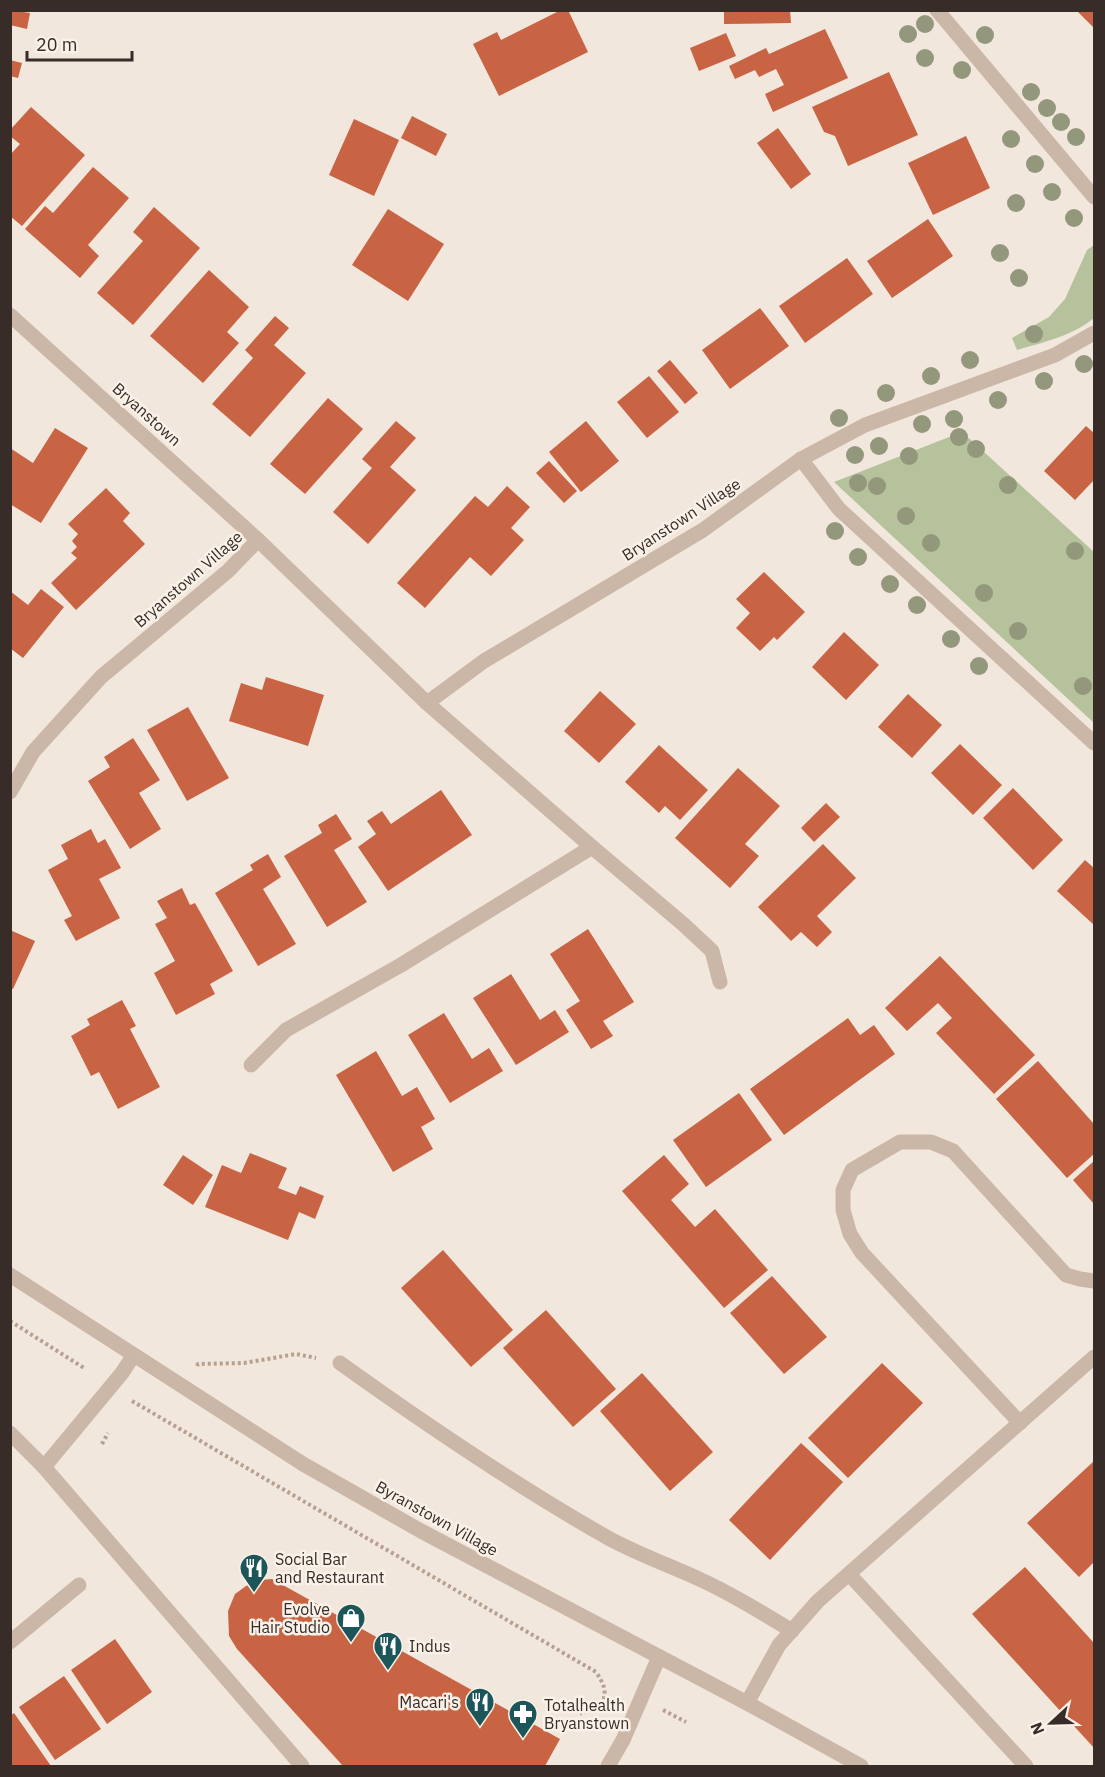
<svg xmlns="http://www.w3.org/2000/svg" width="1105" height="1777" viewBox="0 0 1105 1777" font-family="'IBM Plex Sans',sans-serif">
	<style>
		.green { fill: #b5c29b }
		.building { fill: #c86344 }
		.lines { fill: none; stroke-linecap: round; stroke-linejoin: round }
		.path { stroke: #b6a191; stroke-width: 4; stroke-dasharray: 3 3; stroke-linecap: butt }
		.minor { stroke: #cbb7a7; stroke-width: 15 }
		.tree { fill: #93977b }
		.labels { text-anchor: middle; stroke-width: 5; stroke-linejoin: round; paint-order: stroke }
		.street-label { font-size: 16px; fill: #372c28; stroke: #faf1e8 }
		.poi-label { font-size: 16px; fill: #372c28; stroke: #faf1e8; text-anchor: start }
	</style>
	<rect width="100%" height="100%" fill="#f2e7dc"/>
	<g class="green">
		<path d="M 1094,245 L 1094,318 C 1072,336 1044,342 1017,350 L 1012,338 L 1049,317 L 1065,299 L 1087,250 Z"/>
		<path d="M 962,432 L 1094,552 L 1094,723 L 834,482 Z"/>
	</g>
	<g class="building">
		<path d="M 10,10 L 30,13 L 27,29 L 10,25 Z"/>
		<path d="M 561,10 L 568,10 L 588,52 L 499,96 L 473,44 L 497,32 L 501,40 Z"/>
		<path d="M 724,10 L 790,10 L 791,23 L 724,24 Z"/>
		<path d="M 1076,10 L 1094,10 L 1094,28 Z"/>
		<path d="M 825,29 L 848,78 L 773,112 L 765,94 L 784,85 L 776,69 L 759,77 L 755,70 L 735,79 L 729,66 L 766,48 L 769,54 Z"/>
		<path d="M 726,33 L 736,56 L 699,71 L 690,48 Z"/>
		<path d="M 10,60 L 22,63 L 18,78 L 10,76 Z"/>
		<path d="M 889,72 L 918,135 L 848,166 L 835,136 L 824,132 L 812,107 Z"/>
		<path d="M 31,107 L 85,155 L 22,226 L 10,216 L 10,155 L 20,144 L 10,136 L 10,130 Z"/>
		<path d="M 412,116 L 447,134 L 436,156 L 401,138 Z"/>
		<path d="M 354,119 L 399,140 L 374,196 L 329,175 Z"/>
		<path d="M 778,128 L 811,174 L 791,189 L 757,143 Z"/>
		<path d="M 966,136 L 990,188 L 933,215 L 908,163 Z"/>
		<path d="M 93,167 L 129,198 L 88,245 L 99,256 L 80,278 L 25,229 L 45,206 L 53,213 Z"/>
		<path d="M 154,207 L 200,248 L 133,325 L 97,293 L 143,241 L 133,232 Z"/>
		<path d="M 388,209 L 444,244 L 408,301 L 352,265 Z"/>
		<path d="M 928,219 L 953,256 L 892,298 L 867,261 Z"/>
		<path d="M 847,258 L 873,294 L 805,343 L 779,306 Z"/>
		<path d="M 209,270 L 249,307 L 227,332 L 239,343 L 203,383 L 150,336 Z"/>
		<path d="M 760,308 L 789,346 L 730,389 L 702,350 Z"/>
		<path d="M 275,316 L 289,328 L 274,345 L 306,373 L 250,437 L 212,404 L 253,358 L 245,350 Z"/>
		<path d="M 670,360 L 698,393 L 685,404 L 657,371 Z"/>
		<path d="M 649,376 L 679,412 L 647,438 L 617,402 Z"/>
		<path d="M 328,398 L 363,429 L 305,494 L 270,464 Z"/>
		<path d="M 396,421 L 416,438 L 390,467 L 416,490 L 368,544 L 333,512 L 372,468 L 362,459 Z"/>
		<path d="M 586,421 L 619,461 L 581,492 L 549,452 Z"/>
		<path d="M 1086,426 L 1094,433 L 1094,480 L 1075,500 L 1044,471 Z"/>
		<path d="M 55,428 L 88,448 L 41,523 L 10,504 L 10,448 L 33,463 Z"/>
		<path d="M 549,461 L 577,491 L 564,503 L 536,473 Z"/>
		<path d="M 507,486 L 530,507 L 511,528 L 524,540 L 491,576 L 470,557 L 425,608 L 397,583 L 475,496 L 488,507 Z"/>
		<path d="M 106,488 L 130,513 L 123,521 L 145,544 L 76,610 L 51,583 L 77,558 L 71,553 L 77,547 L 72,541 L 78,534 L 68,524 Z"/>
		<path d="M 764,572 L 805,612 L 777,640 L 774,637 L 760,651 L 736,628 L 750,613 L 736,599 Z"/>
		<path d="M 41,589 L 64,607 L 23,658 L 10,648 L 10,591 L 28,605 Z"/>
		<path d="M 844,632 L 879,665 L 846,700 L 812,667 Z"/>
		<path d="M 266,677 L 324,695 L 308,746 L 229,721 L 241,683 L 262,690 Z"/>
		<path d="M 600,691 L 636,724 L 599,763 L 564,731 Z"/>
		<path d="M 908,694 L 942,725 L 912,758 L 878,727 Z"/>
		<path d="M 188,707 L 229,778 L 187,801 L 147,730 Z"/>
		<path d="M 133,738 L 160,780 L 139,793 L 161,829 L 130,849 L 88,781 L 110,767 L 104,757 Z"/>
		<path d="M 960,744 L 1002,785 L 973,815 L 931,773 Z"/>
		<path d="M 659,745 L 708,790 L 680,820 L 665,806 L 659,813 L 625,782 Z"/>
		<path d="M 738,768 L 780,806 L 745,844 L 759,856 L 730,888 L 675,838 Z"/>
		<path d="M 1013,788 L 1063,840 L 1033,870 L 983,818 Z"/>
		<path d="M 441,790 L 472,835 L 388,891 L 358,847 L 376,834 L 367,821 L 382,811 L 391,824 Z"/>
		<path d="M 826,803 L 840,817 L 814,842 L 801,828 Z"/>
		<path d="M 336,814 L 352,839 L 334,850 L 367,902 L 327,927 L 284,856 L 322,833 L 318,825 Z"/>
		<path d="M 91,829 L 98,843 L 105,839 L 121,868 L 99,879 L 120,918 L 76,941 L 64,920 L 72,916 L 48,870 L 68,859 L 61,845 Z"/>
		<path d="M 823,844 L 856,878 L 817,916 L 832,932 L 817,947 L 801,932 L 791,941 L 758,907 Z"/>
		<path d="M 268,854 L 281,877 L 263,889 L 296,944 L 258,966 L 215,893 L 253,870 L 250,865 Z"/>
		<path d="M 1085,860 L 1094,868 L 1094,925 L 1057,891 Z"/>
		<path d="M 182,888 L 190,905 L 195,903 L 233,971 L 210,984 L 215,994 L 176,1015 L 154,973 L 175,961 L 155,924 L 167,918 L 157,901 Z"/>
		<path d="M 588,929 L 634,1002 L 603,1021 L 613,1036 L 591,1049 L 566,1010 L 580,1001 L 550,954 Z"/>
		<path d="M 10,930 L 35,941 L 13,989 L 10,988 Z"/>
		<path d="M 940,956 L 1035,1055 L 994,1094 L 936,1033 L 952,1018 L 938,1003 L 907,1031 L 885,1008 Z"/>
		<path d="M 511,974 L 540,1020 L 555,1010 L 569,1032 L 516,1065 L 473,998 Z"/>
		<path d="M 122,1000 L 136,1026 L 130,1029 L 160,1087 L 118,1109 L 99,1072 L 91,1076 L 71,1036 L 90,1025 L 87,1019 Z"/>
		<path d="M 444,1013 L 472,1059 L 489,1048 L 503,1071 L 450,1103 L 408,1035 Z"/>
		<path d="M 848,1018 L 860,1035 L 874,1025 L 895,1054 L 784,1135 L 750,1089 Z"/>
		<path d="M 376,1051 L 402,1096 L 417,1087 L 435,1119 L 421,1127 L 433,1149 L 393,1172 L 336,1075 Z"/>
		<path d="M 1038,1061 L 1094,1124 L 1094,1154 L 1067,1178 L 996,1099 Z"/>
		<path d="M 739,1093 L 772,1140 L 706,1187 L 673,1140 Z"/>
		<path d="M 250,1153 L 287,1168 L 278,1188 L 296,1195 L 300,1186 L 324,1196 L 315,1219 L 299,1212 L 288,1240 L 205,1207 L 222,1165 L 241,1173 Z"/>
		<path d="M 183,1155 L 213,1175 L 193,1205 L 163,1185 Z"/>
		<path d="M 664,1155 L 689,1184 L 671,1200 L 695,1227 L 715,1209 L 768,1270 L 724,1308 L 622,1191 Z"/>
		<path d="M 1094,1161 L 1094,1204 L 1073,1180 Z"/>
		<path d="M 443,1250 L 513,1330 L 471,1367 L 401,1288 Z"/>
		<path d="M 772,1276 L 827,1337 L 784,1374 L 730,1313 Z"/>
		<path d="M 546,1310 L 616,1389 L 573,1427 L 503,1348 Z"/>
		<path d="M 882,1363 L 923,1403 L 848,1478 L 808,1438 Z"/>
		<path d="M 642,1373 L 713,1452 L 670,1491 L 600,1411 Z"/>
		<path d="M 801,1443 L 843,1482 L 770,1560 L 729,1520 Z"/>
		<path d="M 1094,1461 L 1094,1562 L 1079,1577 L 1027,1523 Z"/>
		<path d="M 1025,1567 L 1094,1643 L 1094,1748 L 972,1614 Z"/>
		<path d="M 272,1579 L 560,1739 L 545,1766 L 343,1766 L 237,1649 L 229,1636 L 228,1611 L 235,1594 L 246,1586 L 260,1580 Z"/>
		<path d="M 115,1639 L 152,1692 L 107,1724 L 71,1670 Z"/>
		<path d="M 64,1676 L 101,1729 L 55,1760 L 19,1707 Z"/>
		<path d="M 14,1713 L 51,1766 L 10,1766 L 10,1716 Z"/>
	</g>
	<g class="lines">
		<g class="path">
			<path d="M 10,1321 L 84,1368"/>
			<path d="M 197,1366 L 198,1364 L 244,1363 L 296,1354 L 316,1358"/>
			<path d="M 132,1401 L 596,1672 C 603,1683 607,1689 603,1702 L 580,1714"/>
			<path d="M 102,1444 L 108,1433"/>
			<path d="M 663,1710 L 686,1722"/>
		</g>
		<g class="minor">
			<path d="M 937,10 L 1094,197"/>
			<path d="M 10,315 L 258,540 L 427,703 L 592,847 L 683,924 L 712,951 L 720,982"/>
			<path d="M 801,459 L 839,509 L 1094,743"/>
			<path d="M 427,703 L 484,661 L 703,530 L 801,459 L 865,425 L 1055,355 L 1094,333"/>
			<path d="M 10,792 L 33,752 L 101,677 L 228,571 L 258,540"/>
			<path d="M 251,1065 L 286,1030 L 401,965 L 592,847"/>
			<path d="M 10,1275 L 303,1464 L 421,1531 L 747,1703 L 861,1766"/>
			<path d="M 340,1363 C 428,1426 516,1486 610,1539 C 638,1554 668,1565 697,1578 C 730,1593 761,1612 792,1631"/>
			<path d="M 1020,1423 L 862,1253 L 850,1234 L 843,1210 L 843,1190 L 852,1170 L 900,1142 L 931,1142 L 953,1151 L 1066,1275 L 1080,1279 L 1094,1281"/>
			<path d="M 10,1433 L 44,1467 L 302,1766"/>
			<path d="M 44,1467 L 122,1373 L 133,1356"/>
			<path d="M 849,1574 L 1026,1766"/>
			<path d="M 10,1642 L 79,1585"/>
			<path d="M 747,1703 L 779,1645 L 818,1601 L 1094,1357"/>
			<path d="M 608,1766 L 623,1740 L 659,1657"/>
		</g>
	</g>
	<g class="tree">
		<circle cx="925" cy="24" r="9"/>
		<circle cx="908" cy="34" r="9"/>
		<circle cx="985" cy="35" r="9"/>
		<circle cx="925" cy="58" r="9"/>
		<circle cx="962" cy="70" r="9"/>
		<circle cx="1031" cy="92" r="9"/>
		<circle cx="1047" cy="108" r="9"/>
		<circle cx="1061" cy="122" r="9"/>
		<circle cx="1076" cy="137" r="9"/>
		<circle cx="1011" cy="139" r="9"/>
		<circle cx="1035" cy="164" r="9"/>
		<circle cx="1052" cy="192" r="9"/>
		<circle cx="1016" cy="203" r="9"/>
		<circle cx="1074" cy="218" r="9"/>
		<circle cx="1000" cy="253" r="9"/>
		<circle cx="1019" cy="278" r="9"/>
		<circle cx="1034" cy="334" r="9"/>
		<circle cx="970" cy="360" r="9"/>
		<circle cx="1084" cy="364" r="9"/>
		<circle cx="931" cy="376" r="9"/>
		<circle cx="1044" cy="381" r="9"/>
		<circle cx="886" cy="393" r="9"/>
		<circle cx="998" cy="400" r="9"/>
		<circle cx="839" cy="418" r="9"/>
		<circle cx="954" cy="419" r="9"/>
		<circle cx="922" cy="424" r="9"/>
		<circle cx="959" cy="437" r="9"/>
		<circle cx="879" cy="446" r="9"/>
		<circle cx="976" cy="449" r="9"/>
		<circle cx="855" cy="455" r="9"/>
		<circle cx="909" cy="456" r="9"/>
		<circle cx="858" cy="483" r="9"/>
		<circle cx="1008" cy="485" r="9"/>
		<circle cx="877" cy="486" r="9"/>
		<circle cx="906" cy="516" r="9"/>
		<circle cx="835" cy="531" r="9"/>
		<circle cx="931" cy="543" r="9"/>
		<circle cx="1075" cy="551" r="9"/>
		<circle cx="858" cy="557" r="9"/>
		<circle cx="890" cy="584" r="9"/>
		<circle cx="984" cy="593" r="9"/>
		<circle cx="917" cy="605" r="9"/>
		<circle cx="1018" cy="631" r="9"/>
		<circle cx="951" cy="639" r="9"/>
		<circle cx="979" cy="666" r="9"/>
		<circle cx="1083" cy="686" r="9"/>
	</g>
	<defs>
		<g id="restaurant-pin" transform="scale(1.5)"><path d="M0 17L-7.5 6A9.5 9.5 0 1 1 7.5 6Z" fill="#1d5659" stroke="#faf1e8"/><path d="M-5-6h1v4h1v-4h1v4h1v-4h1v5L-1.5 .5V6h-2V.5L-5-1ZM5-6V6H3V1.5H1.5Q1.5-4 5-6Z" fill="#fff"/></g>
		<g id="shop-pin" transform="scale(1.5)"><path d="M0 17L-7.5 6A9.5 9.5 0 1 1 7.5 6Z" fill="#1d5659" stroke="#faf1e8"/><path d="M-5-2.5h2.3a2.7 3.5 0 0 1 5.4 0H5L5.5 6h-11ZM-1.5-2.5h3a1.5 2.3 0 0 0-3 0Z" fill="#fff"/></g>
		<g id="pharmacy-pin" transform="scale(1.5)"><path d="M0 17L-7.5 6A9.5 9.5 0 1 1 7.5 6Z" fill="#1d5659" stroke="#faf1e8"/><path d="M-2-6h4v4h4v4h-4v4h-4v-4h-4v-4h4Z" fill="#fff"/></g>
	</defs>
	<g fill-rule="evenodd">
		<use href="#restaurant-pin" x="254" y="1568"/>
		<use href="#shop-pin" x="351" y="1618"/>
		<use href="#restaurant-pin" x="388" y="1646"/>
		<use href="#restaurant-pin" x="480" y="1702"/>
		<use href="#pharmacy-pin" x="523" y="1714"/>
	</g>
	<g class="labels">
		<g class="street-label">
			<text transform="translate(147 414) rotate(42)" y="6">Bryanstown</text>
			<text transform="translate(681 519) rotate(-33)" y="6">Bryanstown Village</text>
			<text transform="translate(188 579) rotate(-41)" y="6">Bryanstown Village</text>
			<text transform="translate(437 1518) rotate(29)" y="6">Byranstown Village</text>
		</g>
		<g class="poi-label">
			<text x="275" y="1565">Social Bar<tspan x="275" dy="18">and Restaurant</tspan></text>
			<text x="330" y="1615" text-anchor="end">Evolve<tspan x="330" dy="18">Hair Studio</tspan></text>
			<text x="409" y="1652">Indus</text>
			<text x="459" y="1708" text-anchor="end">Macari's</text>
			<text x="544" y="1711">Totalhealth<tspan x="544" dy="18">Bryanstown</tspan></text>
		</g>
	</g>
	<rect width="1105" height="1777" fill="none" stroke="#372c28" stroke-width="24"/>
	<g transform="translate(1051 1723) rotate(248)" stroke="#faf1e8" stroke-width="4.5" paint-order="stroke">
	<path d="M0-4.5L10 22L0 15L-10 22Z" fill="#372c28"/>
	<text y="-9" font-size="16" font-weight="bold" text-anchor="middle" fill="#372c28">N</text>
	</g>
	<path d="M27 51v9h105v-9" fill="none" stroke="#372c28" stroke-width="3"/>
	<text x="36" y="51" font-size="18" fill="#372c28" stroke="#faf1e8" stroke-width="4.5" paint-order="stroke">20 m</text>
</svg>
